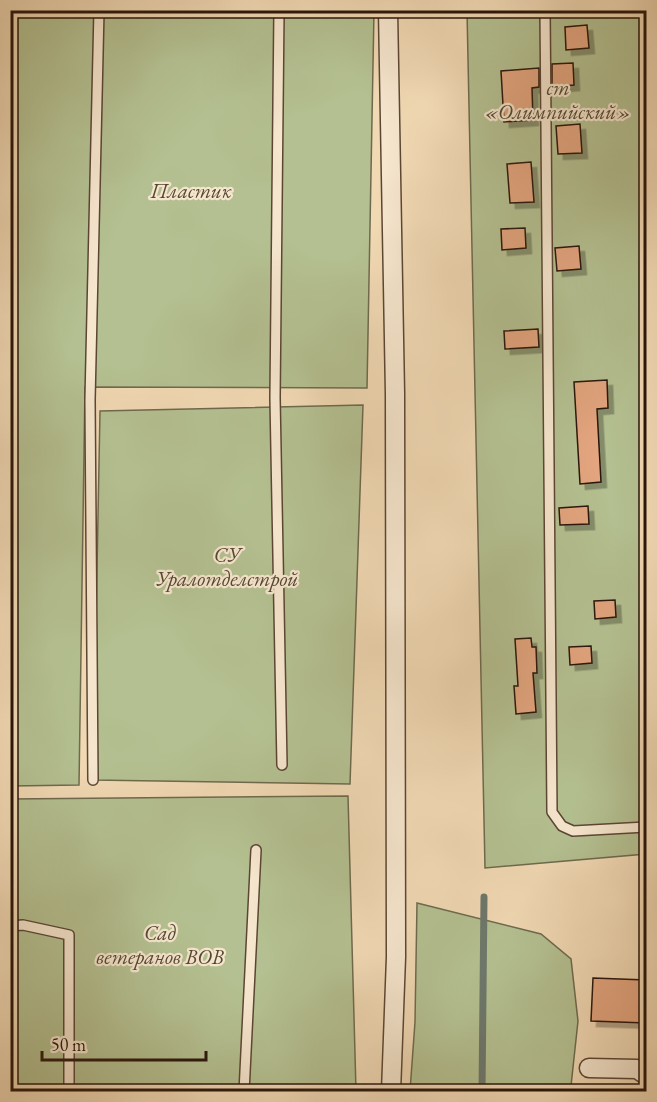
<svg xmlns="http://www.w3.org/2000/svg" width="657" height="1102" viewBox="0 0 657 1102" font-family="'EB Garamond',serif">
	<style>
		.green { fill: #b4c091; stroke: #6e6a4e; stroke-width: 1.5 }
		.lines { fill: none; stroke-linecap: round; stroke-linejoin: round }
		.stream { stroke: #6d786c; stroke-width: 7 }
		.building { fill: #e3a57f; stroke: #29150a; stroke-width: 1.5; filter: url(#shadow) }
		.service-casing { stroke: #5b4634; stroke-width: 12 }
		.minor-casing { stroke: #5b4634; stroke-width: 21 }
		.service { stroke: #f6e6ce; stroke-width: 9 }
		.minor { stroke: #f6e6ce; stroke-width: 18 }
		.labels { text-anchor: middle; stroke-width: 4.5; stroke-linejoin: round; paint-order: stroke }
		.park-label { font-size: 21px; font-style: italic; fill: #534832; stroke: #f6e6ce }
	</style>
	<defs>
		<filter id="shadow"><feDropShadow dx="5.5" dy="5.5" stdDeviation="0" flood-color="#0004"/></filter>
	</defs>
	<rect width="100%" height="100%" fill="#f1d9b4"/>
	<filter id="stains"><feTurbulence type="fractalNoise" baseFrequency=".00333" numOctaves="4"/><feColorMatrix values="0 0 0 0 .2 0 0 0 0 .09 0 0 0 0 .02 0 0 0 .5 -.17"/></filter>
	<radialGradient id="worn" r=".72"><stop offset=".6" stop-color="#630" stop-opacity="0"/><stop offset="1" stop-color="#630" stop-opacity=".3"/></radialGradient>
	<g class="green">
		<path d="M 10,11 L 374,11 L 367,388 L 85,387 L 79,785 L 11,786 Z"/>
		<path d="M 467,11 L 646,11 L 646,854 L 485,868 Z"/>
		<path d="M 363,405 L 350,784 L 93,780 L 100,411 Z"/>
		<path d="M 348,796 L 356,1091 L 11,1091 L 10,799 Z"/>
		<path d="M 417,903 L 541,934 L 571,959 L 578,1021 L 571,1086 L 580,1091 L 410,1091 L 415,1022 Z"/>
	</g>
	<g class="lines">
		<path class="stream" d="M 482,1092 L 484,897"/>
	</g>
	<g class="building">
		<path d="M 587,25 L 589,48 L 566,50 L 565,27 Z"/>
		<path d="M 573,63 L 574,85 L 552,87 L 552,64 Z"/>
		<path d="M 539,68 L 539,87 L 532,88 L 533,120 L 504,122 L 501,71 Z"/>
		<path d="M 580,124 L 582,153 L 558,154 L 556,126 Z"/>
		<path d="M 531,162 L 534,202 L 510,203 L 507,164 Z"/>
		<path d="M 525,228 L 526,248 L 502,250 L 501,229 Z"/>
		<path d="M 579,246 L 581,269 L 557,271 L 555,248 Z"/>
		<path d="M 538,329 L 539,347 L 505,349 L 504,331 Z"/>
		<path d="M 607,380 L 608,408 L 597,409 L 601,482 L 580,484 L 574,382 Z"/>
		<path d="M 588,506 L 589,524 L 560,525 L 559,508 Z"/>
		<path d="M 615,600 L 616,617 L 595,619 L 594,601 Z"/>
		<path d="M 531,638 L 532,647 L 536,647 L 537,673 L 533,673 L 536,712 L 516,714 L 514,686 L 518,686 L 515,639 Z"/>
		<path d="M 591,646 L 592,663 L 570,665 L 569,647 Z"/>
		<path d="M 593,978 L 646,980 L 646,1023 L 591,1021 Z"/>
	</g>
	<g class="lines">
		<g class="service-casing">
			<g id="service">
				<path d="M 279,10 L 275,398 L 282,765"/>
				<path d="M 545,10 L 552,812 L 562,826 L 573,831 L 646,827"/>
				<path d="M 93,780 L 90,400 L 99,10"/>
				<path d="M 10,926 L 23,925 L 69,935 L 69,1092"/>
				<path d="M 244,1092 L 256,850"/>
			</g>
		</g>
		<g class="minor-casing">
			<g id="minor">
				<path d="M 388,10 L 395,394 L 396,957 L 391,1092"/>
				<path d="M 589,1068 L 637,1069 L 646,1075"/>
			</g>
		</g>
		<use href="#service" class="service"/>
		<use href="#minor" class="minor"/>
	</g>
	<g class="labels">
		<g class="park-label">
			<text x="558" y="95">ст<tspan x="558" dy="24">«Олимпийский»</tspan></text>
			<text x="191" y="198">Пластик</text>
			<text x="227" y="562">СУ<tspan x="227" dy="24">Уралотделстрой</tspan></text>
			<text x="160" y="940">Сад<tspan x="160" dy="24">ветеранов ВОВ</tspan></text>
		</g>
	</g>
	<rect width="657" height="1102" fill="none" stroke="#f1d9b4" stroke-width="36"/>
	<rect x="12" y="12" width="633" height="1078" fill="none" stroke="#29150a" stroke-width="3"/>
	<rect x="18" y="18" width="621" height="1066" fill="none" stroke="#29150a" stroke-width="1.5"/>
	<path d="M42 1051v9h164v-9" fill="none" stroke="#29150a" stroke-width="3"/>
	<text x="51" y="1051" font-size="18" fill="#29150a" stroke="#f6e6ce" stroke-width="4.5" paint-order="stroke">50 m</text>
	<rect width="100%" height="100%" filter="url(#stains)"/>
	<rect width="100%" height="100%" fill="url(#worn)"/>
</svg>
